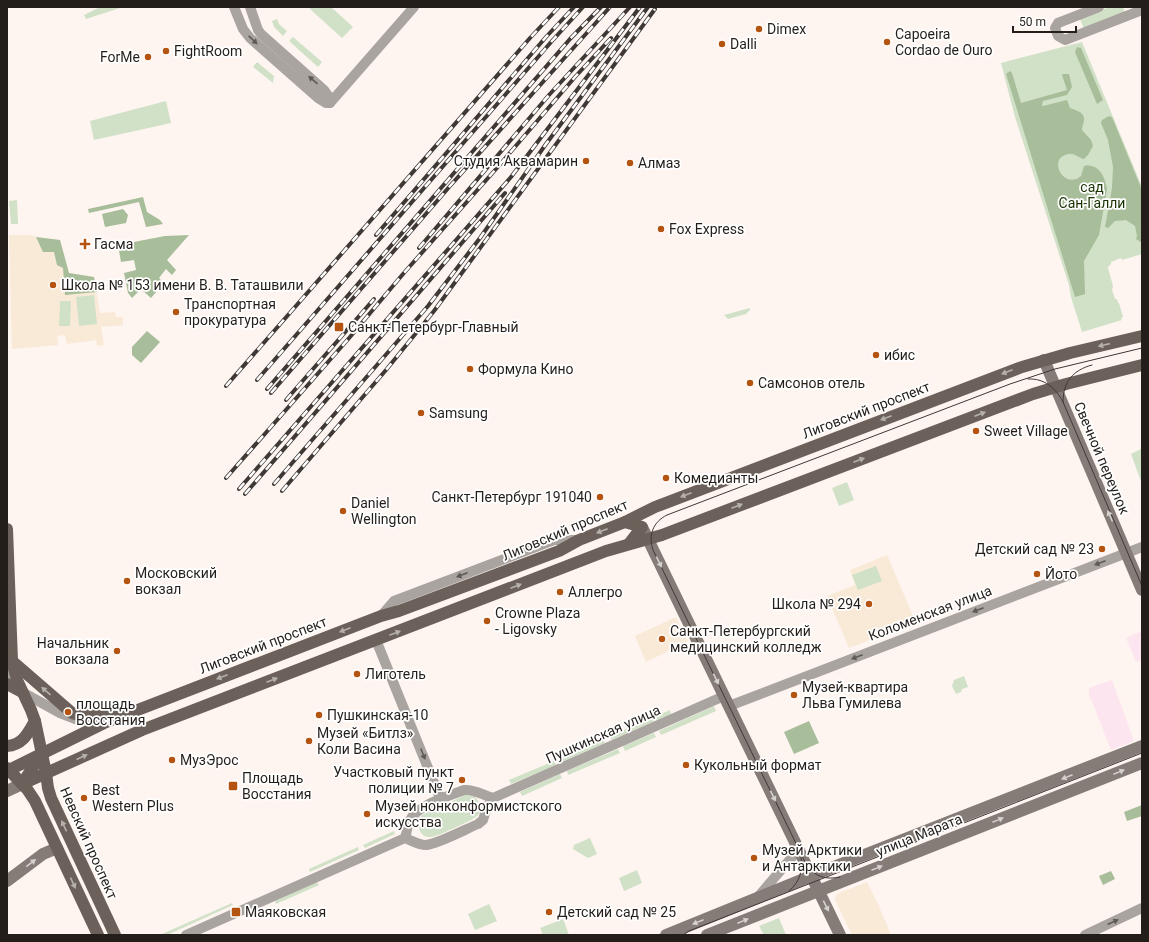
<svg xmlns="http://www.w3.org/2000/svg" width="1149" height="942" viewBox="0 0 1149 942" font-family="Roboto,sans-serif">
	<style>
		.industrial { fill: #fde5ef }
		.education { fill: #f9ead7 }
		.green { fill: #d1e1c7 }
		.forest { fill: #a8bd9a }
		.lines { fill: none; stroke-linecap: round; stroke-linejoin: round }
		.street { stroke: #aaa4a0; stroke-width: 10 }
		.secondary { stroke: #857c77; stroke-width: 12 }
		.primary { stroke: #6b615a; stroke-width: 12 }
		.tram { stroke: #3f3936; stroke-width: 1 }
		.rail-casing { stroke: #3f3936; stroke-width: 4 }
		.rail { stroke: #fff; stroke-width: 2.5; stroke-dasharray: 8; stroke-linecap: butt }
		.oneway { fill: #605a57 }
		.oneway2 { fill: #b5b0ac }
		.oneway3 { fill: #d4d1cf }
		.poi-dot { fill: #b55411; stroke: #fff; stroke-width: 1.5 }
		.labels { text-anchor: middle; stroke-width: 3.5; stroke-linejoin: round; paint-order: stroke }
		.poi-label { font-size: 14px; fill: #241e1b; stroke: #fff; text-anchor: start }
		.park-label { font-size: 14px; fill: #183200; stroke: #fff }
		.street-label { font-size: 14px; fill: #241e1b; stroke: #fff }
	</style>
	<rect width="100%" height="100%" fill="#fef4f0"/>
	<g class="industrial">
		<path d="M 1142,631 L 1142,660 L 1136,662 L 1126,638 Z"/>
		<path d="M 1112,680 L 1134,741 L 1111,750 L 1089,694 L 1089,688 Z"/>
	</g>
	<g class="education">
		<path d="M 9,235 L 32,235 L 36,237 L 60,240 L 69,273 L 94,277 L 100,313 L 115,312 L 116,317 L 123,317 L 123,325 L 101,327 L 104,345 L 97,346 L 96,340 L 67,344 L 65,335 L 57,336 L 58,345 L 12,349 Z"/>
		<path d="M 887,555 L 916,623 L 849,648 L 827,596 L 855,585 L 850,570 Z"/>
		<path d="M 676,617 L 688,641 L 646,662 L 635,636 Z"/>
		<path d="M 867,882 L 878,904 L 891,935 L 852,935 L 835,900 L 835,898 L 837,894 Z"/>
	</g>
	<g class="green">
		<path d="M 100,7 L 123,7 L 86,19 L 84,15 Z"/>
		<path d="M 311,7 L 331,7 L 353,27 L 342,38 L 310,9 Z"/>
		<path d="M 1109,7 L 1123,7 L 1125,13 L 1084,29 L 1080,19 Z"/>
		<path d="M 277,19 L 279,24 L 287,31 L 283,36 L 274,27 L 272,21 Z"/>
		<path d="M 293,37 L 322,62 L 318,67 L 289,41 Z"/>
		<path d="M 1082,42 L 1142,187 L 1142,254 L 1122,260 L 1121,258 L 1111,262 L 1111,264 L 1107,268 L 1108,268 L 1113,286 L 1112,290 L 1115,299 L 1117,299 L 1118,303 L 1119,303 L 1123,317 L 1121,318 L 1122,320 L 1082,332 L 1071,297 L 1069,285 L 1015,117 L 1001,63 Z"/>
		<path d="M 257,62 L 274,76 L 273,83 L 253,67 Z"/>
		<path d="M 166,101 L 171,123 L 94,140 L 90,121 Z"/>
		<path d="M 17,200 L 18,224 L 11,224 L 9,201 Z"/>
		<path d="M 94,295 L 97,324 L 79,326 L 76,297 Z"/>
		<path d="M 60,301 L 71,301 L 70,326 L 59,326 Z"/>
		<path d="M 750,308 L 750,310 L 746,314 L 728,319 L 724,315 Z"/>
		<path d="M 1141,449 L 1142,451 L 1142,484 L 1131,454 Z"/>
		<path d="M 847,482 L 854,500 L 839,506 L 832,488 Z"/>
		<path d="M 876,566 L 882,581 L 858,590 L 852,575 Z"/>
		<path d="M 964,676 L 968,687 L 962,689 L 961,692 L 956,694 L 952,686 L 954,680 Z"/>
		<path d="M 714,706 L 716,711 L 661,735 L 659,731 Z"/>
		<path d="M 670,710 L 671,714 L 611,740 L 610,736 Z"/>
		<path d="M 654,733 L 656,737 L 625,751 L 623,746 Z"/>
		<path d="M 603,739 L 605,743 L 562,762 L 560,758 Z"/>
		<path d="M 618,749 L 620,753 L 568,775 L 567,771 Z"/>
		<path d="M 554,761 L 556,765 L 511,784 L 509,780 Z"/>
		<path d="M 560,774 L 562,778 L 522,796 L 520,792 Z"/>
		<path d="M 465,795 L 474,796 L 480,803 C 481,808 481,812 478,815 C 476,819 436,837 431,837 C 418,838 416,823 422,815 Z"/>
		<path d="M 394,831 L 395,834 L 365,848 L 363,845 Z"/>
		<path d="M 590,838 L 597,854 L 588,858 L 573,849 L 574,845 Z"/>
		<path d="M 358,847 L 359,850 L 310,872 L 309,869 Z"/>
		<path d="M 637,870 L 642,883 L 624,891 L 619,878 Z"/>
		<path d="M 317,882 L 319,885 L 276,904 L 275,901 Z"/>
		<path d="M 232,903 L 233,905 L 167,935 L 162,935 L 162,934 Z"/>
		<path d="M 489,904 L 497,921 L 475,930 L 468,914 Z"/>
		<path d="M 779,918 L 786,935 L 764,935 L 759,926 Z"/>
		<path d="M 563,919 L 569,935 L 543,935 L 540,928 Z"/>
	</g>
	<g class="forest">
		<path d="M 1077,47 L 1081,48 L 1103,100 L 1097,104 L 1075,52 Z"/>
		<path d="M 1010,71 L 1012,73 L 1021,103 L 1067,90 L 1062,75 L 1063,74 L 1069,74 L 1072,87 L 1067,95 L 1043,101 L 1042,105 L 1043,106 L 1067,100 L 1070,108 C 1075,110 1085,112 1084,120 C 1084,123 1082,126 1082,130 L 1091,140 L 1093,146 L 1088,155 L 1084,159 C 1078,158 1075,153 1069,154 C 1046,157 1064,191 1081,176 L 1084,166 C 1098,163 1105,176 1107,189 L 1099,235 L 1084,261 L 1085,294 L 1075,297 L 1006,74 Z"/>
		<path d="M 1109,116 L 1112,117 L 1142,190 L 1142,243 L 1136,239 L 1137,236 L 1135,226 L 1126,220 L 1115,221 L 1108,228 L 1105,227 L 1112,188 L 1113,167 L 1108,140 L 1101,123 L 1102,120 Z"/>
		<path d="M 143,197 L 147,212 L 160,220 L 163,224 L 146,227 L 139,202 L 89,213 L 88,209 Z"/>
		<path d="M 123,209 L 128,215 L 126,223 L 105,227 L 102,214 Z"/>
		<path d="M 189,235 L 167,260 L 176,270 L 172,275 L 166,269 L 159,278 L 164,283 L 151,298 L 141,289 L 132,298 L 128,293 L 124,273 L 136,270 L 134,260 L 121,262 L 118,245 L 165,236 Z"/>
		<path d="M 36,237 L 60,240 L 69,273 L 94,277 L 97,292 L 65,295 L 63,268 L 57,265 L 54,252 L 43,252 Z"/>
		<path d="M 147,331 L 160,342 L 141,363 L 132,355 L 132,347 Z"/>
		<path d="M 809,721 L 819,743 L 794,754 L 784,732 Z"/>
		<path d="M 1142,805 L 1142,816 L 1127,821 L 1124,812 Z"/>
		<path d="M 1111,871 L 1115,879 L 1103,885 L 1099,876 Z"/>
	</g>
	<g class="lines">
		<g class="street">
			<path d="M 234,7 L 243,29 L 250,38 L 318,98 L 326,103 L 330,103 L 329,97 L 324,90 L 261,34 L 258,30 L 250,7"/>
			<path d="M 1099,7 L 1058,23 L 1055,28 L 1058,36 L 1065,40 L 1142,10"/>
			<path d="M 330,103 L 414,7"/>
			<path d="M 381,616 L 394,601 L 554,540 L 579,540"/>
			<path d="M 376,640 L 441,800"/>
			<path d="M 7,674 L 22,692 L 60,713 L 78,720 L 104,723"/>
			<path d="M 729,706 L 1142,547"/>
			<path d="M 405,838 C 407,833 407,825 410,820 C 418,805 448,796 464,790 C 475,789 482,795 493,798"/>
			<path d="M 757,898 L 799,849"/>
			<path d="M 186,935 L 405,838 C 412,841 419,845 426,845 C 438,844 466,829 478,824 L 483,820 L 487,807 L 493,798 L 724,696"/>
			<path d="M 1085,935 L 1142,908"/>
		</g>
		<g class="secondary">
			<path d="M 1044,360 L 1142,590"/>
			<path d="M 643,529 L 840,935"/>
			<path d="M 7,791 L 22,784"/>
			<path d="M 7,881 L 43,854 L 57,848"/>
			<path d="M 666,935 L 826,870 L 1142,746"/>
			<path d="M 707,935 L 1142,763"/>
		</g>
		<g class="primary">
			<path d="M 625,522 L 642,527 L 629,544"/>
			<path d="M 7,529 L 12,661 L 17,680 L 31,710 L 35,721 L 46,773 L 48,788 L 51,798 L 115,935"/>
			<path d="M 12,661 L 72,713 L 79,715 L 95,714 L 119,717"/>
			<path d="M 7,684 L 22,692"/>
			<path d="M 7,746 C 23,745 28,733 35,721"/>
			<path d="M 7,768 L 27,789 L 35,801 L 98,935"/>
			<path d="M 9,770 L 104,723 L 381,616 L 399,611 L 559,551 L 579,540 L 625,522 L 655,507 L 1022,367 L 1070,353 L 1142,336"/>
			<path d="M 22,784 L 142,730 L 606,551 L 662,535 L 1033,394 L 1066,384 L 1142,365"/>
			<path d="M 22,784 L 42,753"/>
		</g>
		<g class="tram">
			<path d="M 1092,365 C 1073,370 1063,382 1063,402 L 1142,586"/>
			<path d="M 1028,379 C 1044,378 1056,388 1063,402"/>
			<path d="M 840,877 C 826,880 816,877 807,866 L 653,550 C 648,535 653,522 667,515 L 1010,384 L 1055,369 L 1142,348"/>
			<path d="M 789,891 C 800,882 803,870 801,857"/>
			<path d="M 683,935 L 689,931 L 1142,753"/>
		</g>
		<g class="rail-casing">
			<g id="rail">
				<path d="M 376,235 L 546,37 L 574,7"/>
				<path d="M 419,248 L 549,95 L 630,7"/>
				<path d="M 257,380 L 552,41 L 583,7"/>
				<path d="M 226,386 L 530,38 L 559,7"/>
				<path d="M 267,389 L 570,39 L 601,7"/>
				<path d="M 271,393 L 450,186 L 610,7"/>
				<path d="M 286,400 L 374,299"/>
				<path d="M 226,478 L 350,337 L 403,274 L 496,169 L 575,77 L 611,38"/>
				<path d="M 274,484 L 428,306 L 480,238 L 546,144 L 648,7"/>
				<path d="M 239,489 L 511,177 L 640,7"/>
				<path d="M 282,491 L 386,370 L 434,311 L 655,9"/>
				<path d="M 245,494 L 505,193"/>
			</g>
		</g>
		<use href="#rail" class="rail"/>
	</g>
	<defs><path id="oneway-solid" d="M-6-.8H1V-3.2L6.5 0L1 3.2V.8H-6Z"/></defs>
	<g class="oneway">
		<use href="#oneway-solid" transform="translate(253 40) rotate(43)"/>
		<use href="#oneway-solid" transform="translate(313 80) rotate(-139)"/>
		<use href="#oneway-solid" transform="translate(1100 563) rotate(159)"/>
		<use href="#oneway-solid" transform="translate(462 575) rotate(159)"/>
		<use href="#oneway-solid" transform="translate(978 610) rotate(159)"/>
		<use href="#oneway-solid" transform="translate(857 657) rotate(159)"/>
		<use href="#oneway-solid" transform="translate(423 754) rotate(68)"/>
		<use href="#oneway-solid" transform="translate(1113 922) rotate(-25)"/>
	</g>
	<g class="oneway2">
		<use href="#oneway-solid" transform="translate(1104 345) rotate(167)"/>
		<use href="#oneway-solid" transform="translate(1007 372) rotate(159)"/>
		<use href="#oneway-solid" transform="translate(980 414) rotate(-21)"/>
		<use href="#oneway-solid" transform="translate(886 418) rotate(159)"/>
		<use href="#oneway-solid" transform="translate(859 460) rotate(-21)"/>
		<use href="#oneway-solid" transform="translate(686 495) rotate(159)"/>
		<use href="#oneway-solid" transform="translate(737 506) rotate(-21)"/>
		<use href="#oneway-solid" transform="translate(602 531) rotate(159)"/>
		<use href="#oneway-solid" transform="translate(516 586) rotate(-21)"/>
		<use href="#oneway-solid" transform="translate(345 630) rotate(159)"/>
		<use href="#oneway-solid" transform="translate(395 633) rotate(-21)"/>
		<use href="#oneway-solid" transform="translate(222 677) rotate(159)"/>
		<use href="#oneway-solid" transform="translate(272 680) rotate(-21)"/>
		<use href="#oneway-solid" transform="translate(46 691) rotate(-139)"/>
		<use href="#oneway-solid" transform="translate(82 757) rotate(-24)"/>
		<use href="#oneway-solid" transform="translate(64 826) rotate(-115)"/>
		<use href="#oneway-solid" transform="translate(73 883) rotate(65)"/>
	</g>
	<g class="oneway3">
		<use href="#oneway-solid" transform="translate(1110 516) rotate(-114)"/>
		<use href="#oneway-solid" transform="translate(659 562) rotate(64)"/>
		<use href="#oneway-solid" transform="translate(716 679) rotate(64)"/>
		<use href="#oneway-solid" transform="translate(1119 772) rotate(-22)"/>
		<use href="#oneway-solid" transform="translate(1067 777) rotate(158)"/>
		<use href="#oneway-solid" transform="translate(773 796) rotate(64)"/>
		<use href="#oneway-solid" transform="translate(998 820) rotate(-22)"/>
		<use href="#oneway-solid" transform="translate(31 863) rotate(-37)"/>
		<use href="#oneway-solid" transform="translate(877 868) rotate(-22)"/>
		<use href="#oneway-solid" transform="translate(826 906) rotate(64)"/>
		<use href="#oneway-solid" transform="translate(743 921) rotate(-22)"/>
		<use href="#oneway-solid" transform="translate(698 922) rotate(158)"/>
	</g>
	<g class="poi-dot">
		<circle cx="759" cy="29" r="4"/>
		<circle cx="887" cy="42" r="4"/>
		<circle cx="722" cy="44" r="4"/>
		<circle cx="166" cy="51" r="4"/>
		<circle cx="148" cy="57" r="4"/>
		<circle cx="586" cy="161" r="4"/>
		<circle cx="630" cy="163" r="4"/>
		<circle cx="661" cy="229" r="4"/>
		<path d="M83 238h4v4h4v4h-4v4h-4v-4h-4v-4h4z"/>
		<circle cx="53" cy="285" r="4"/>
		<circle cx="176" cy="312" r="4"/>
		<rect x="334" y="322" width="10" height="10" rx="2"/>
		<circle cx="876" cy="355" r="4"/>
		<circle cx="470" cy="369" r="4"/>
		<circle cx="750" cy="383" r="4"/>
		<circle cx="421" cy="413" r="4"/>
		<circle cx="976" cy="431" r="4"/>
		<circle cx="666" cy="478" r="4"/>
		<circle cx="600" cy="497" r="4"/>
		<circle cx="343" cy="511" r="4"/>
		<circle cx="1102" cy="549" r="4"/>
		<circle cx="1037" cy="574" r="4"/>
		<circle cx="127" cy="581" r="4"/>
		<circle cx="560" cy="592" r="4"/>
		<circle cx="869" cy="604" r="4"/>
		<circle cx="487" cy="621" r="4"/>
		<circle cx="662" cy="639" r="4"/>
		<circle cx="117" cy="651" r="4"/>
		<circle cx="357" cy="674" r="4"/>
		<circle cx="794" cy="695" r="4"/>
		<circle cx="68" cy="712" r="4"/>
		<circle cx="319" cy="715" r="4"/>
		<circle cx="309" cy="741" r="4"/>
		<circle cx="172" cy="760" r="4"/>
		<circle cx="686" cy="765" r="4"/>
		<circle cx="462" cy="780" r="4"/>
		<rect x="228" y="781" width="10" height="10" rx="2"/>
		<circle cx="84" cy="798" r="4"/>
		<circle cx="367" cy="814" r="4"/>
		<circle cx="754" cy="858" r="4"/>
		<rect x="231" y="907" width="10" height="10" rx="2"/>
		<circle cx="549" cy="912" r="4"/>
	</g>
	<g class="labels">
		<g class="poi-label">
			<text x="767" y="34">Dimex</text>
			<text x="895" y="39">Capoeira<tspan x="895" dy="16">Cordao de Ouro</tspan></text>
			<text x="730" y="49">Dalli</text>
			<text x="174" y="56">FightRoom</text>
			<text x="140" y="62" text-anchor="end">ForMe</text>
			<text x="578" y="166" text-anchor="end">Студия Аквамарин</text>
			<text x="638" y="168">Алмаз</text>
			<text x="669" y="234">Fox Express</text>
			<text x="94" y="249">Гасма</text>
			<text x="61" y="290">Школа № 153 имени В. В. Таташвили</text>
			<text x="184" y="309">Транспортная<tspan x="184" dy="16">прокуратура</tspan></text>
			<text x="348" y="332">Санкт-Петербург-Главный</text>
			<text x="884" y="360">ибис</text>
			<text x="478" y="374">Формула Кино</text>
			<text x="758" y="388">Самсонов отель</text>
			<text x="429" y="418">Samsung</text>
			<text x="984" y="436">Sweet Village</text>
			<text x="674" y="483">Комедианты</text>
			<text x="592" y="502" text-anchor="end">Санкт-Петербург 191040</text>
			<text x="351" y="508">Daniel<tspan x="351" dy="16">Wellington</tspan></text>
			<text x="1094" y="554" text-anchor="end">Детский сад № 23</text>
			<text x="135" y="578">Московский<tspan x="135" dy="16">вокзал</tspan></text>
			<text x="1045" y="579">Йото</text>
			<text x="568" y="597">Аллегро</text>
			<text x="861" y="609" text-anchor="end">Школа № 294</text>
			<text x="495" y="618">Crowne Plaza<tspan x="495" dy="16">- Ligovsky</tspan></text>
			<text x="670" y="636">Санкт-Петербургский<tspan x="670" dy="16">медицинский колледж</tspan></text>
			<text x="109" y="648" text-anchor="end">Начальник<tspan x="109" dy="16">вокзала</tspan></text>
			<text x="365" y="679">Лиготель</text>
			<text x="802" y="692">Музей-квартира<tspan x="802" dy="16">Льва Гумилева</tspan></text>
			<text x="76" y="709">площадь<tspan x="76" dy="16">Восстания</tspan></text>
			<text x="327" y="720">Пушкинская-10</text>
			<text x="317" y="738">Музей «Битлз»<tspan x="317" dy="16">Коли Васина</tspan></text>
			<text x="180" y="765">МузЭрос</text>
			<text x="694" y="770">Кукольный формат</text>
			<text x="454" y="777" text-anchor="end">Участковый пункт<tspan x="454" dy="16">полиции № 7</tspan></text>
			<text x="242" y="783">Площадь<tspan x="242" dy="16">Восстания</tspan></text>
			<text x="92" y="795">Best<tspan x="92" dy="16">Western Plus</tspan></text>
			<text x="375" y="811">Музей нонконформистского<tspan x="375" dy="16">искусства</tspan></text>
			<text x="762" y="855">Музей Арктики<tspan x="762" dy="16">и Антарктики</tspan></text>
			<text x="245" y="917">Маяковская</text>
			<text x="557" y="917">Детский сад № 25</text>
		</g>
		<g class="park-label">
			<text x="1092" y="192">сад<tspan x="1092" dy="16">Сан-Галли</tspan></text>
		</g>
		<g class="street-label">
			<text transform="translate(866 410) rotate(-21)" y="5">Лиговский проспект</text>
			<text transform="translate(1102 458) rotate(67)" y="5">Свечной переулок</text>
			<text transform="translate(565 530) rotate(-23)" y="5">Лиговский проспект</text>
			<text transform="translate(930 613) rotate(-21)" y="5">Коломенская улица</text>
			<text transform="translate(263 645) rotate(-21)" y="5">Лиговский проспект</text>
			<text transform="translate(603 734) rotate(-24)" y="5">Пушкинская улица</text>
			<text transform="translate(919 835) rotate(-22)" y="5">улица Марата</text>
			<text transform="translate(89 843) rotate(66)" y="5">Невский проспект</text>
		</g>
	</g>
	<rect width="1149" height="942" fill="none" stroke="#241e1b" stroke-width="16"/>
	<path d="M1013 26v6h63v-6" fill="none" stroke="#241e1b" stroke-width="2"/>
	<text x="1019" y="26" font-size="12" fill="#241e1b" stroke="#ffffff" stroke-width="3" paint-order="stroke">50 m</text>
</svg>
